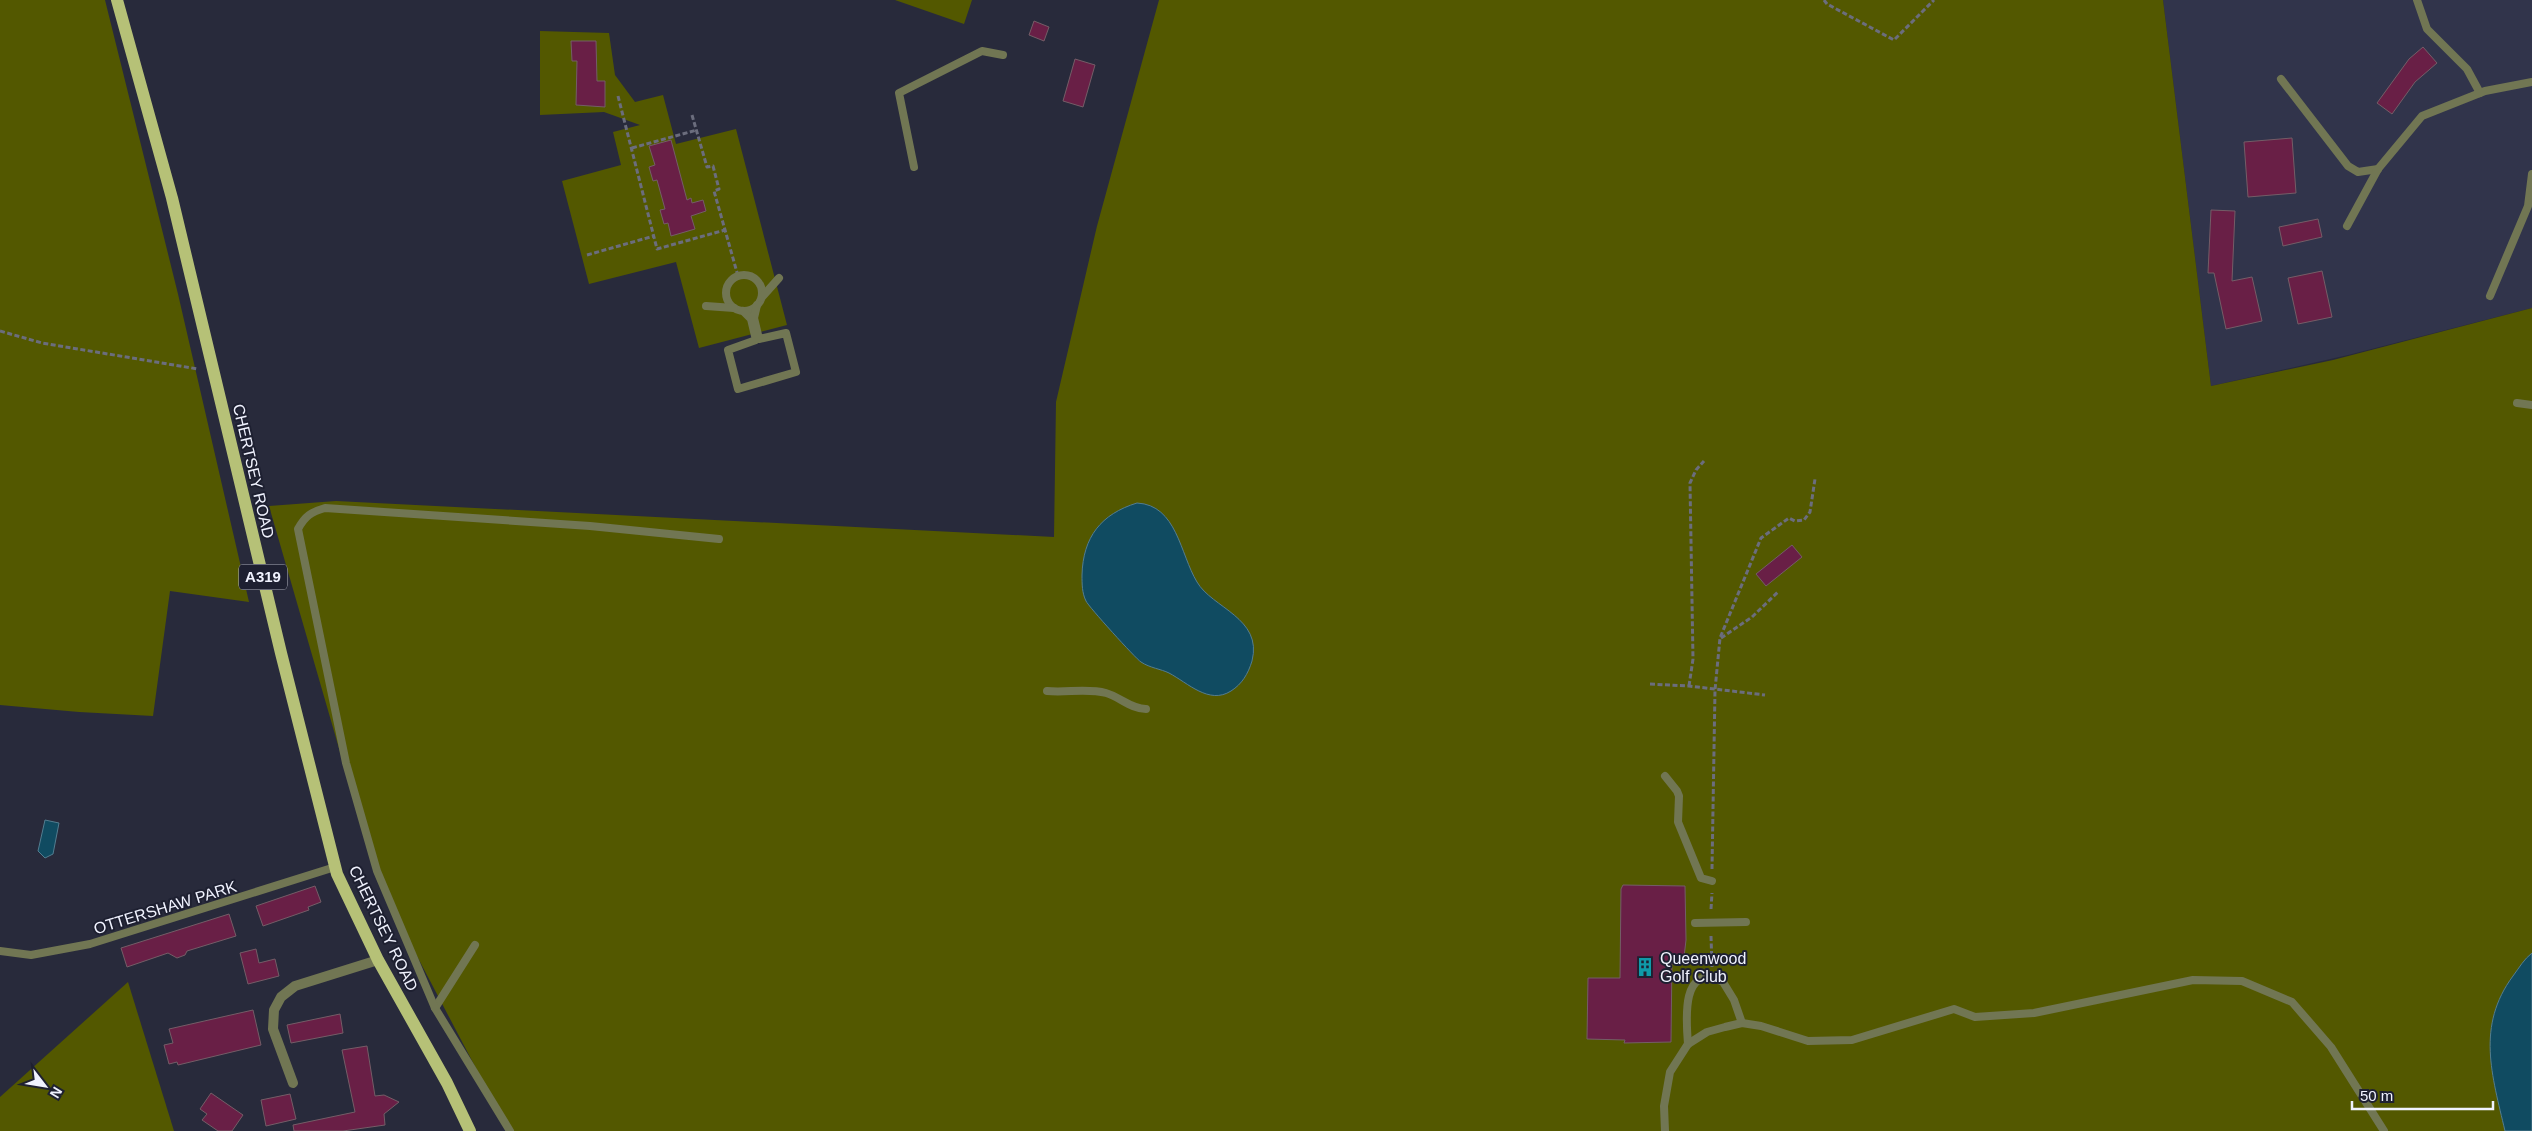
<svg xmlns="http://www.w3.org/2000/svg" width="2532" height="1131" viewBox="0 0 2532 1131" font-family="Arial,sans-serif">
	<style>
		.built { fill: #31344b }
		.green { fill: #535800 }
		.water { fill: #104b61; stroke: #537d90 }
		.building { fill: #691f46; stroke: #745d67 }
		.lines { fill: none; stroke-linecap: round; stroke-linejoin: round }
		.path { stroke: #6b6d7d; stroke-width: 3; stroke-dasharray: 5 2.5; stroke-linecap: butt }
		.service { stroke: #717653; stroke-width: 8 }
		.minor { stroke: #717653; stroke-width: 10 }
		.primary { stroke: #b6c177; stroke-width: 12 }
		.labels { text-anchor: middle; stroke-width: 4; stroke-linejoin: round; paint-order: stroke }
		.shield { fill: #1e2031; stroke: #b1b3c0; stroke-width: 1 }
		.shield-label { font-size: 15px; font-weight: bold; fill: #f0f2fe }
		.street-label { font-size: 16px; fill: #f0f2fe; stroke: #1e2031 }
		.poi-label { font-size: 16px; fill: #f0f2fe; stroke: #1e2031; text-anchor: start }
	</style>
	<rect width="100%" height="100%" fill="#282a3b"/>
	<path class="built" d="M 2163,0 L 2532,0 L 2532,308 L 2348,355 L 2211,386 Z"/>
	<g class="green">
		<path d="M 0,0 L 105,0 L 178,294 L 249,602 L 170,591 L 153,716 L 79,712 L 0,705 Z"/>
		<path d="M 895,0 L 972,0 L 964,24 Z"/>
		<path d="M 1159,0 L 2163,0 L 2211,386 L 2333,360 L 2532,308 L 2532,1131 L 509,1131 L 377,880 L 269,506 L 336,501 L 1054,537 L 1056,402 L 1097,226 Z"/>
		<path d="M 540,31 L 609,33 L 615,75 L 635,102 L 663,95 L 676,144 L 736,129 L 787,325 L 699,348 L 676,262 L 589,284 L 562,181 L 621,165 L 613,132 L 640,125 L 604,112 L 540,115 Z"/>
		<path d="M 128,982 L 174,1131 L 0,1131 L 0,1097 Z"/>
	</g>
	<g class="water">
		<path d="M 1137,503 C 1177,505 1180,554 1197,582 C 1212,608 1263,618 1252,661 C 1248,674 1242,684 1231,691 C 1209,705 1188,683 1169,673 C 1161,669 1150,668 1141,662 C 1136,659 1088,606 1086,601 C 1082,593 1082,584 1082,575 C 1083,537 1101,514 1137,503 Z"/>
		<path d="M 45,820 L 59,823 L 53,854 L 45,858 L 38,851 Z"/>
		<path d="M 2532,953 L 2532,1131 L 2505,1131 C 2492,1075 2476,1026 2513,976 C 2519,968 2524,959 2532,953 Z"/>
	</g>
	<g class="building">
		<path d="M 1034,21 L 1049,27 L 1044,41 L 1029,35 Z"/>
		<path d="M 571,41 L 596,41 L 597,81 L 605,81 L 605,107 L 576,105 L 577,61 L 572,61 Z"/>
		<path d="M 2423,47 L 2437,63 L 2415,82 L 2392,114 L 2377,103 L 2409,59 Z"/>
		<path d="M 1075,59 L 1095,65 L 1083,107 L 1063,101 Z"/>
		<path d="M 2292,138 L 2296,193 L 2248,197 L 2244,142 Z"/>
		<path d="M 671,140 L 687,200 L 691,198 L 692,203 L 703,200 L 706,211 L 691,216 L 695,229 L 671,236 L 668,223 L 664,224 L 660,210 L 665,209 L 657,180 L 653,181 L 649,167 L 655,165 L 649,146 Z"/>
		<path d="M 2211,210 L 2235,211 L 2232,281 L 2252,277 L 2262,321 L 2226,329 L 2214,273 L 2208,273 Z"/>
		<path d="M 2318,219 L 2322,237 L 2283,246 L 2279,227 Z"/>
		<path d="M 2322,271 L 2332,317 L 2298,324 L 2288,278 Z"/>
		<path d="M 1792,545 L 1802,557 L 1766,586 L 1756,574 Z"/>
		<path d="M 1623,885 L 1685,886 L 1686,940 L 1684,957 L 1672,957 L 1671,1042 L 1624,1043 L 1625,1040 L 1587,1039 L 1588,978 L 1620,978 L 1621,889 Z"/>
		<path d="M 315,886 L 321,902 L 308,907 L 309,910 L 263,926 L 256,906 Z"/>
		<path d="M 229,914 L 236,936 L 187,951 L 185,955 L 177,958 L 168,953 L 127,967 L 121,948 Z"/>
		<path d="M 256,949 L 259,963 L 275,959 L 279,976 L 248,984 L 240,953 Z"/>
		<path d="M 253,1010 L 261,1045 L 178,1065 L 177,1062 L 169,1064 L 164,1045 L 173,1043 L 169,1029 Z"/>
		<path d="M 340,1014 L 343,1033 L 291,1043 L 287,1025 Z"/>
		<path d="M 367,1046 L 375,1096 L 384,1095 L 399,1102 L 384,1114 L 385,1125 L 343,1131 L 294,1131 L 293,1125 L 355,1112 L 342,1050 Z"/>
		<path d="M 211,1093 L 243,1115 L 232,1131 L 218,1131 L 202,1120 L 207,1114 L 200,1109 Z"/>
		<path d="M 290,1094 L 296,1119 L 266,1126 L 261,1100 Z"/>
	</g>
	<g class="lines">
		<g class="path">
			<path d="M 1824,0 L 1827,4 L 1894,40 L 1934,0"/>
			<path d="M 618,96 L 657,249 L 725,230"/>
			<path d="M 692,115 L 707,167 L 713,166 L 719,189 L 714,191 L 738,276"/>
			<path d="M 632,148 L 697,130"/>
			<path d="M 587,255 L 654,236"/>
			<path d="M 0,331 L 42,343 L 198,369"/>
			<path d="M 1721,638 L 1752,617 L 1779,591"/>
			<path d="M 1650,684 L 1689,686 L 1765,695"/>
			<path d="M 1689,686 L 1693,659 L 1690,483 L 1696,470 L 1704,461"/>
			<path d="M 1712,869 L 1715,690 L 1720,638 L 1761,538 L 1789,518 L 1795,521 L 1804,520 L 1810,512 L 1815,479"/>
			<path d="M 1711,909 L 1712,893"/>
			<path d="M 1711,936 L 1712,967"/>
		</g>
		<g class="service">
			<path d="M 2417,0 L 2427,29 L 2467,69 L 2480,93"/>
			<path d="M 2281,79 L 2348,166 L 2358,172 L 2378,169"/>
			<path d="M 914,167 L 899,93 L 982,51 L 1003,55"/>
			<path d="M 2347,226 L 2378,169 L 2422,116 L 2485,91 L 2532,82"/>
			<circle cx="744" cy="293" r="18"/>
			<path d="M 2490,296 L 2528,206 L 2532,174"/>
			<path d="M 762,297 L 779,278"/>
			<path d="M 706,306 L 734,308"/>
			<path d="M 743,311 L 751,319 L 756,340 L 728,350 L 738,389 L 796,372 L 786,333 L 759,339 L 754,318 L 757,305"/>
			<path d="M 2517,403 L 2532,405"/>
			<path d="M 1047,691 C 1066,693 1087,688 1106,693 C 1120,697 1131,709 1146,709"/>
			<path d="M 1665,776 L 1677,791 L 1679,796 L 1678,822 L 1701,878 L 1712,881"/>
			<path d="M 1695,923 L 1746,922"/>
			<path d="M 0,951 L 31,955 L 90,944 L 335,867"/>
			<path d="M 435,1008 L 475,945"/>
			<path d="M 1688,1044 C 1686,1020 1681,961 1723,982 L 1734,1000 L 1742,1023"/>
			<path d="M 510,1131 L 435,1008 L 377,871 L 346,763 L 298,529 C 305,516 311,512 325,508 L 590,526 L 719,539"/>
			<path d="M 1665,1131 L 1664,1106 L 1670,1072 L 1688,1044 L 1707,1032 L 1725,1027 L 1742,1023 L 1761,1026 L 1808,1041 L 1852,1040 L 1954,1009 L 1975,1017 L 2034,1013 L 2193,980 L 2242,981 L 2292,1002 L 2331,1047 L 2384,1131"/>
		</g>
		<path class="minor" d="M 293,1083 L 273,1029 L 274,1010 L 281,997 L 295,986 L 378,960"/>
		<path class="primary" d="M 117,0 L 172,198 L 281,653 L 337,874 L 378,960 L 447,1083 L 470,1131"/>
	</g>
	<defs>
		<g id="building-bare" transform="scale(1.5)"><path d="M-4-6H4V6H1V3H-1V6H-4ZM-2.5-4.3h1.7v1.8h-1.7ZM.8-4.3h1.7v1.8H.8ZM-2.5-1h1.7V.8h-1.7ZM.8-1h1.7V.8H.8Z" fill="#0f9aa8" stroke="#1e2031" stroke-width="2.5" paint-order="stroke"/></g>
	</defs>
	<g fill-rule="evenodd">
		<use href="#building-bare" x="1645" y="967"/>
	</g>
	<g class="labels">
		<rect class="shield" x="239" y="564.5" width="48" height="25" rx="4"/>
		<g class="shield-label">
			<text x="263" y="582">A319</text>
		</g>
		<g class="street-label">
			<text transform="translate(254 471) rotate(77)" y="6">CHERTSEY ROAD</text>
			<text transform="translate(165 907) rotate(-17)" y="6">OTTERSHAW PARK</text>
			<text transform="translate(384 928) rotate(64)" y="6">CHERTSEY ROAD</text>
		</g>
		<g class="poi-label">
			<text x="1660" y="964">Queenwood<tspan x="1660" dy="18">Golf Club</tspan></text>
		</g>
	</g>
	<g transform="translate(45 1086) rotate(121)" stroke="#1e2031" stroke-width="4" paint-order="stroke">
	<path d="M0-4L9 19L0 12L-9 19Z" fill="#f0f2fe"/>
	<text y="-8" font-size="14" font-weight="bold" text-anchor="middle" fill="#f0f2fe">N</text>
	</g>
	<path d="M2352 1101v8h141v-8" fill="none" stroke="#f0f2fe" stroke-width="2.5"/>
	<text x="2360" y="1101" font-size="15" fill="#f0f2fe" stroke="#1e2031" stroke-width="4" paint-order="stroke">50 m</text>
</svg>
